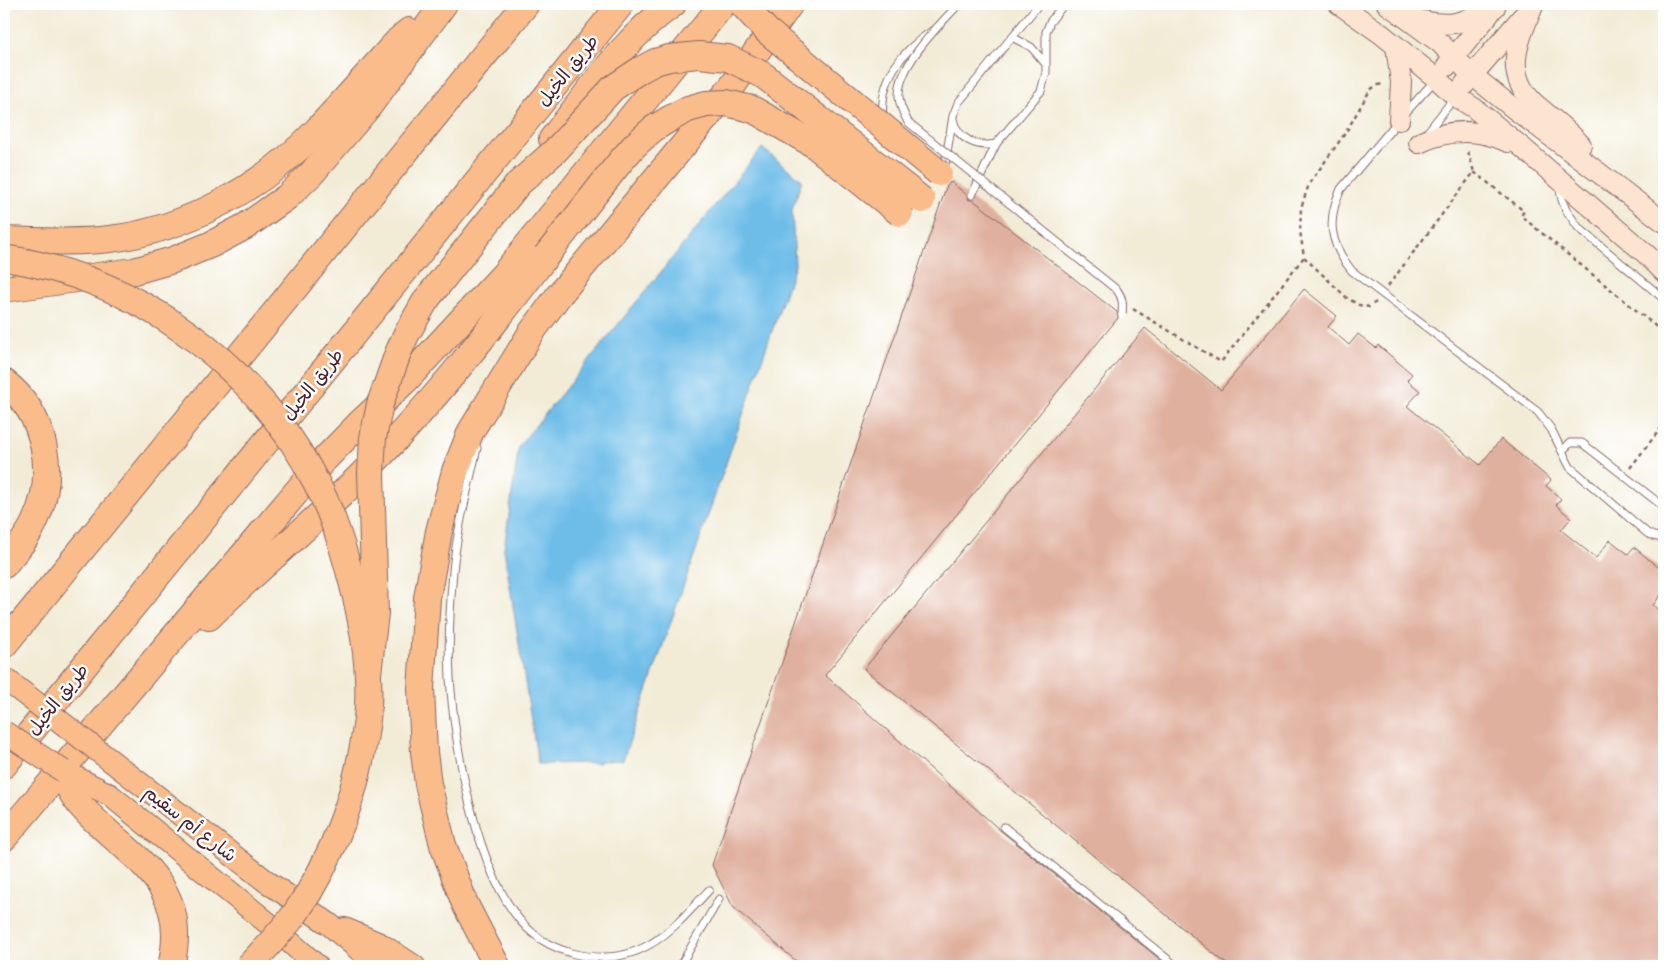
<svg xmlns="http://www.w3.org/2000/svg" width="1668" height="970" viewBox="0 0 1668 970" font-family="'Gochi Hand','Playpen Sans Arabic',sans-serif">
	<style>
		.water { fill: #6ebde9; stroke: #5c6e8a }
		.building { fill: #e0b09e }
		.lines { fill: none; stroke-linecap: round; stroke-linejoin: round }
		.lane-casing { stroke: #856767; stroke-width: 9 }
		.secondary-casing { stroke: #856767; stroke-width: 22 }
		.primary-casing { stroke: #856767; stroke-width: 24 }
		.highway-casing { stroke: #856767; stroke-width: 28 }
		.path { stroke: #856767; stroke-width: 2.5; stroke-dasharray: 4 4; stroke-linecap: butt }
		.lane { stroke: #fff; stroke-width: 7 }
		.secondary { stroke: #fde4d1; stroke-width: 20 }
		.primary { stroke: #fabc8b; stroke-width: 22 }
		.highway { stroke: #fabc8b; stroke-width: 26 }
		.lane-bridge-casing { stroke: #856767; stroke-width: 9; stroke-linecap: butt }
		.primary-bridge-casing { stroke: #856767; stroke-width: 24; stroke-linecap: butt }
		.highway-bridge-casing { stroke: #856767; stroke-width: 28; stroke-linecap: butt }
		.lane-bridge { stroke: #fff; stroke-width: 7 }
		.primary-bridge { stroke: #fabc8b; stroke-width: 22 }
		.highway-bridge { stroke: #fabc8b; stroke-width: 26 }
		.labels { text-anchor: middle; stroke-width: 5; stroke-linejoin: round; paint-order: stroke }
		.street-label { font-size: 19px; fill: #4a1f2b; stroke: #fff }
	</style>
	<rect width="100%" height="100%" fill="#fff"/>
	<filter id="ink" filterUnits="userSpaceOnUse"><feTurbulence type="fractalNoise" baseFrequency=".02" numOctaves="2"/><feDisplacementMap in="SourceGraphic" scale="10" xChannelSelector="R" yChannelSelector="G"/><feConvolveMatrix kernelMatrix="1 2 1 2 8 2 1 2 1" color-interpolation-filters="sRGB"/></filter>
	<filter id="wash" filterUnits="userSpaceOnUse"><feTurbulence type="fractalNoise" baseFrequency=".0096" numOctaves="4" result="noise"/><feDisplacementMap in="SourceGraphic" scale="20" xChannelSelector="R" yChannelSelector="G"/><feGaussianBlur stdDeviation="1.12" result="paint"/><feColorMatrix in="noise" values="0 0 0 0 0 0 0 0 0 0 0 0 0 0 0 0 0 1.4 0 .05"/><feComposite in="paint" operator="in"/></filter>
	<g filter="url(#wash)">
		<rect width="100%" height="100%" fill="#f2ecd7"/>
		<path class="water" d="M 762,148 L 802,180 L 792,210 L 795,265 L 623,760 L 599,761 L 599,763 L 538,764 L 504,549 L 519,446 Z"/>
		<g id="blocks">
			<g class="building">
				<path d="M 951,182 L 967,195 L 969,200 L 973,200 L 1117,312 L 1118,318 L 825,675 L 1001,831 L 1168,966 L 802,966 L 733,907 L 712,865 L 947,185 Z"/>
				<path d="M 1304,289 L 1337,316 L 1328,327 L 1349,345 L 1358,334 L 1376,348 L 1378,345 L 1412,374 L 1407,380 L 1420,391 L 1407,406 L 1480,465 L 1501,439 L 1551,480 L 1546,486 L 1561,499 L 1556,505 L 1571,518 L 1561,530 L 1596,558 L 1610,540 L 1628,554 L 1634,547 L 1664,572 L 1664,591 L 1653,605 L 1664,614 L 1664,966 L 1229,966 L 864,669 L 1145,328 L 1221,390 Z"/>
			</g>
		</g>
	</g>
	<g filter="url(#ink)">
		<use href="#blocks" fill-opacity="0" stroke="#856767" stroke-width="1"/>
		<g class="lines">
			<g class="lane-casing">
				<g id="lane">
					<path d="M 1012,37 L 1031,47 L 1045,63"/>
					<path d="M 1436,79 L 1399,120 L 1341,189 C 1326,221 1330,244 1352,271 L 1538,412 L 1551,429 L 1570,467 L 1647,533 L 1653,536 L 1664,538"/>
					<path d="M 883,119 C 879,79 901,52 932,31"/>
					<path d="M 953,119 C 957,139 977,148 996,144"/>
					<path d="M 1426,134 L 1455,97"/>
					<path d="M 944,170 L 953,116 L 958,103 L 1039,4"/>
					<path d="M 1559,184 L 1562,200 L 1566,210 L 1578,227 L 1664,299"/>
					<path d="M 972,195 L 996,144 L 1041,91 L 1046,73 L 1046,32 L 1050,22 L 1064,4"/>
					<path d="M 477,448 C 468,489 457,529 453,571 C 450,605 448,642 450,677 C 454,745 478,890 534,934 C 544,943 558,949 571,953 C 637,970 668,935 709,890"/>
					<path d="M 1562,451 L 1570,443 L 1582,443 L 1664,507"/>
					<path d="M 1004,827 L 1176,966"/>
					<path d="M 680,966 L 719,899"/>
				</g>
			</g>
			<g class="secondary-casing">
				<g id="secondary">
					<path d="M 1339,4 L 1380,33 L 1437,79 L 1455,96 L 1474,108 L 1523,148 L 1647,255 L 1664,272"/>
					<path d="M 1387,4 L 1440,43 L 1472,75 L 1513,108 L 1664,222"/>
					<path d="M 1533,6 C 1519,40 1502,73 1534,103 C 1550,117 1567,129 1581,145"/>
					<path d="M 1412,18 C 1449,29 1461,24 1495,7"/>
					<path d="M 1396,46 L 1401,82 L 1399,120"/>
					<path d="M 1447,66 L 1490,13"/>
					<path d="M 1464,85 L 1523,16"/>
					<path d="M 1419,143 C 1448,129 1478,128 1508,142"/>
				</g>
			</g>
			<g class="primary-casing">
				<g id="primary">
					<path d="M 63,771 L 110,795 L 274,928 L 317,966"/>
					<path d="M 266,881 L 329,924 L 378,966"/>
					<path d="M 345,929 L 380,944 L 414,966"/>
				</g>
			</g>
			<g class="highway-casing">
				<g id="highway">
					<path d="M 552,139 C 589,92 623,39 673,4"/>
					<path d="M 4,240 C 39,241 75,243 110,239 C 186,230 264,186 316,131 C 337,109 357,86 377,64 C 387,53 397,40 409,31"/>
					<path d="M 4,289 L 134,271 L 173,260 L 210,245 L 246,226 L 287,197 L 312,173 L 369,106 L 444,4"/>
					<path d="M 4,382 C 46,414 57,474 35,521 C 28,538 15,551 4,565"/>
					<path d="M 209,617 C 261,565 319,519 370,466 C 435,401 490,329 546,256"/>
					<path d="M 4,645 L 526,4"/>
					<path d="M 4,765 L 621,4"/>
					<path d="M 63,771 C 71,801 88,814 110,834 C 155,872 187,902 171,966"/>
					<path d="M 4,838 L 321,463 L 359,424 L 407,379 L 504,274 L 723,4"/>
					<path d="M 497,966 L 465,904 L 443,845 L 428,784 L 424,752 L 421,689 L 427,598 L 439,531 L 455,471 L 471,431 L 531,333 L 559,295 L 731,88 L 790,4"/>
				</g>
			</g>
			<g class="path">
				<path d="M 1474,172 L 1524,211 L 1521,216 L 1664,333"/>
				<path d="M 1388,286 L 1474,172 L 1467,148"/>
				<path d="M 1376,302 L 1369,307 L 1359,305 L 1347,298 L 1304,257 L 1300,231 L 1301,208 L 1309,184 L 1346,132 L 1370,90 L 1377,85 L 1385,84"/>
				<path d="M 1133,309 L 1221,362 L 1304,257"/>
				<path d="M 1630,468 L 1664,424"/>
			</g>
			<use href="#lane" class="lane"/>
			<use href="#secondary" class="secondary"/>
			<use href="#primary" class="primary"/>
			<use href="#highway" class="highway"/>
			<g class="lane-bridge-casing">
				<path id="lane-bridge" d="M 959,4 C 939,25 898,65 899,96 C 899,106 904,114 908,122 L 1117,290 C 1123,298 1123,304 1122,314"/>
			</g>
			<g class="primary-bridge-casing">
				<g id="primary-bridge">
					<path d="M 4,678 L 266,881"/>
					<path d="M 4,732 L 63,771"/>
				</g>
			</g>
			<g class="highway-bridge-casing">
				<g id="highway-bridge">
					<path d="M 742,4 L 767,31 L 939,173"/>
					<path d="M 546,256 L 620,162 L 635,145 L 653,129 L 671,118 L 688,109 L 706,104 L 726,103 L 752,109 L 813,144 L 900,213"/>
					<path d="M 4,258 C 137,278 254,363 316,482 C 333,514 343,548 352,582 C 364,627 372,674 367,720 C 359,787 334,858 295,914 C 281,932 265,949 249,966"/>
					<path d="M 368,674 L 375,613 L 371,472 L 373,438 L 380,404 L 398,353 L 406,335 L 426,300 L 518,184 L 556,150 L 613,88 L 640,70 L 655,62 L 669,58 L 699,55 L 728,58 L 763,75 L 922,200"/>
				</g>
			</g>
			<use href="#lane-bridge" class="lane-bridge"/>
			<use href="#primary-bridge" class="primary-bridge"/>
			<use href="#highway-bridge" class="highway-bridge"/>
		</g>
	</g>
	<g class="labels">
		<g class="street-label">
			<text transform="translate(567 70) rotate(-51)" y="7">طريق الخيل</text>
			<text transform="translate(312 384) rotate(-51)" y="7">طريق الخيل</text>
			<text transform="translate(57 699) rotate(-51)" y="7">طريق الخيل</text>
			<text transform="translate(191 823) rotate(38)" y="7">شارع أم سقيم</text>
		</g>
	</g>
	<rect width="1668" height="970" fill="none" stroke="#fff" stroke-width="20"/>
</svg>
